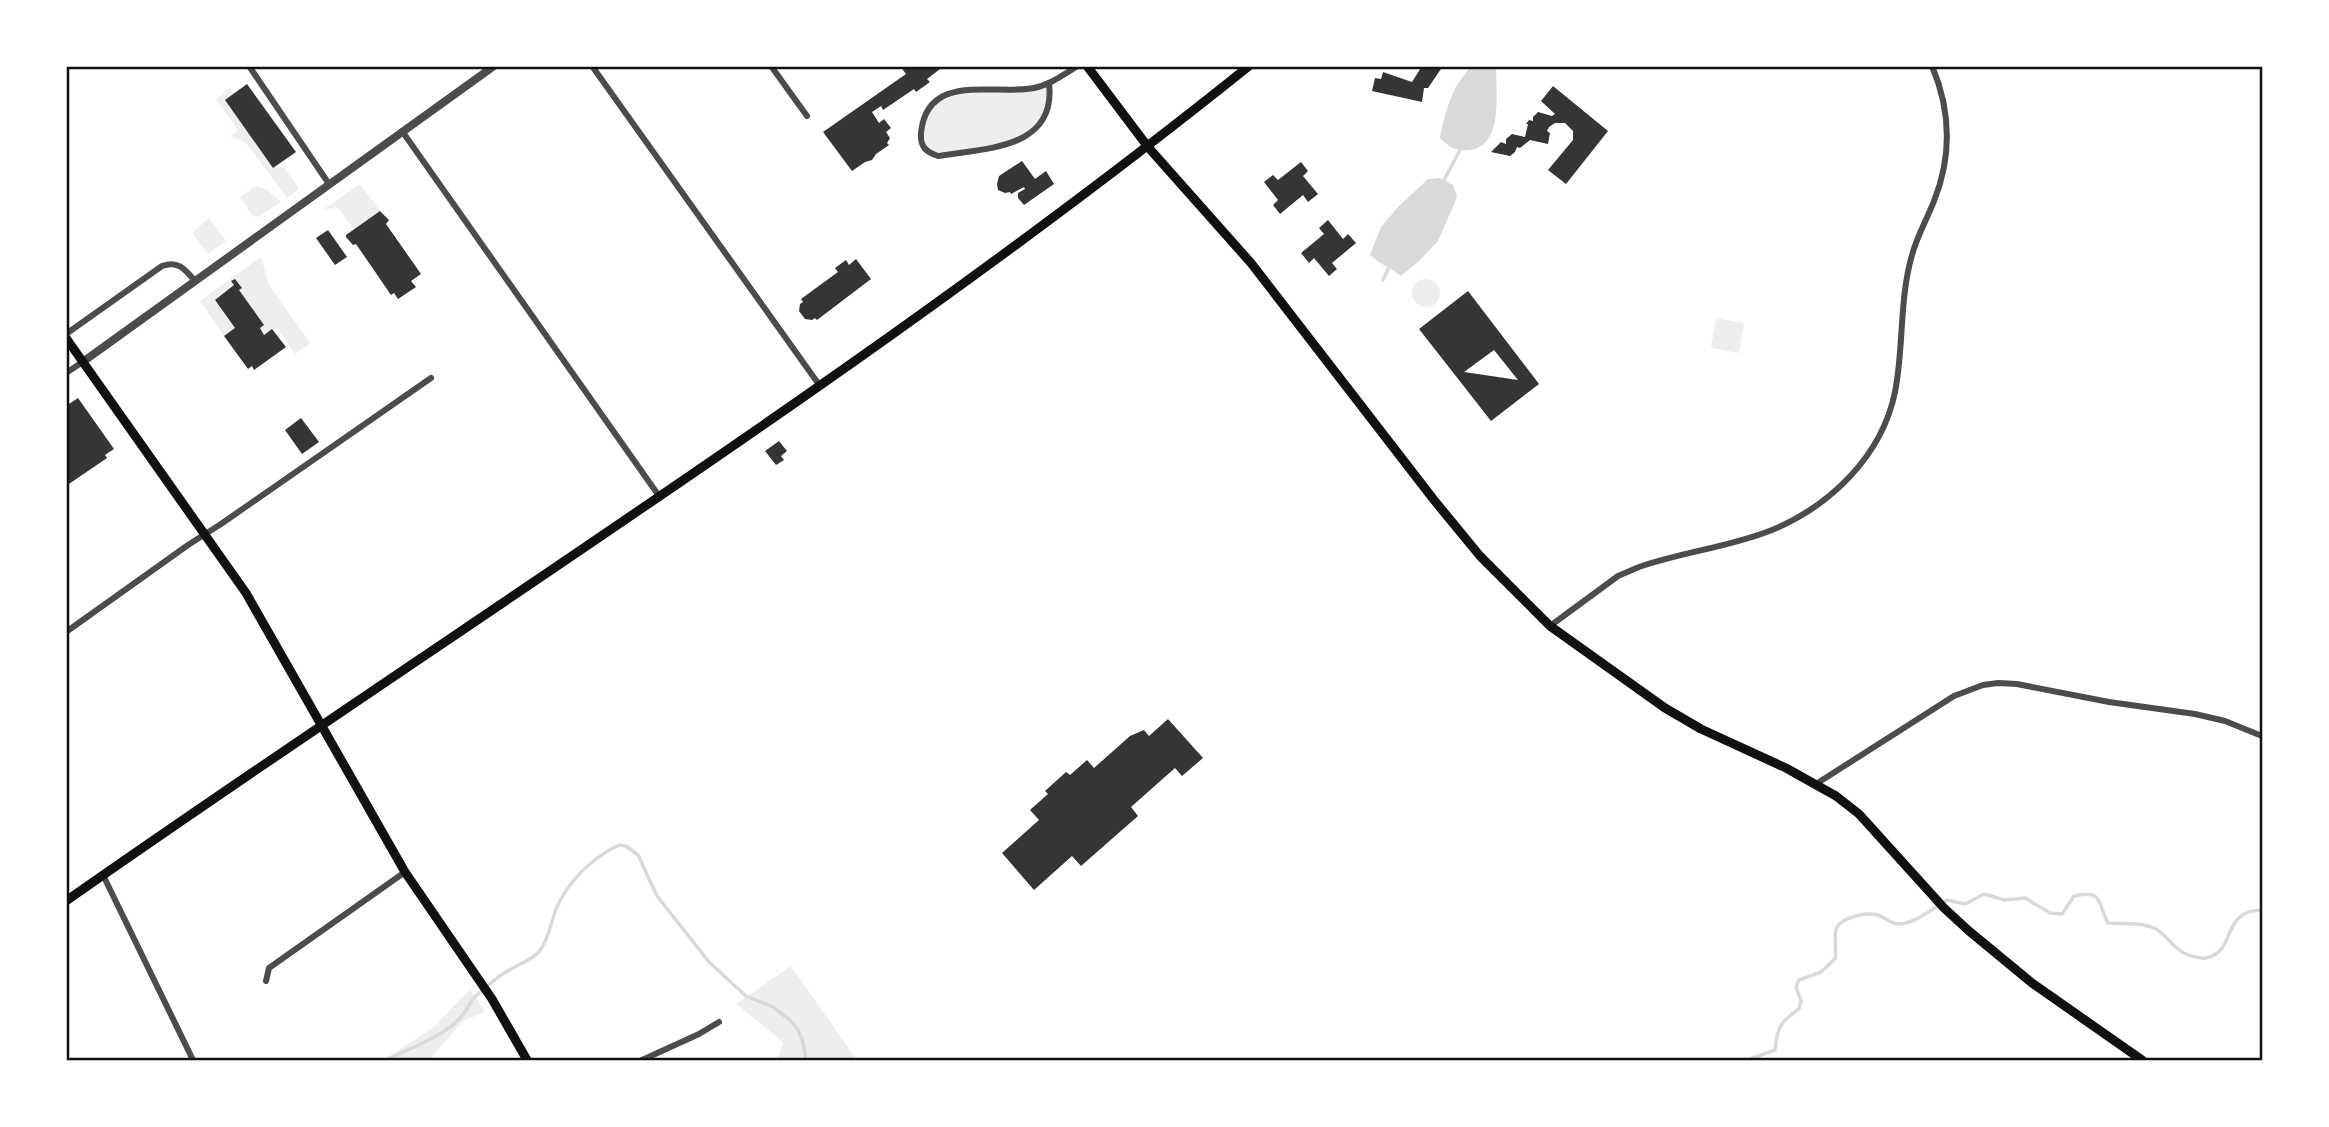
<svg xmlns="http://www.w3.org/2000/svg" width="2329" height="1127" viewBox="0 0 2329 1127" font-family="Cabin,sans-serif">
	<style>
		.green { fill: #eee }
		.water { fill: #d9d9d9 }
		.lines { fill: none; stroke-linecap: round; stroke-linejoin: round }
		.stream { stroke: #d9d9d9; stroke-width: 3.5 }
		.building { fill: #353535; fill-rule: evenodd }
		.minor { stroke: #4c4c4c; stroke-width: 6 }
		.tertiary { stroke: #4c4c4c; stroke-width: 8 }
		.secondary { stroke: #111; stroke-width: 9 }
		.neatline { fill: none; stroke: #111; stroke-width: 2.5 }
	</style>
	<rect width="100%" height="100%" fill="#fff"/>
	<g class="green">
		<path d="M 1050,87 L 1043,121 L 1006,146 L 928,153 L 922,127 L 934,104 L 972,89 Z"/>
		<path d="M 230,88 L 234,94 L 225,100 L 273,168 L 284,167 L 298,187 L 297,191 L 287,198 L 246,143 L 231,136 L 238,130 L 216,99 Z"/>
		<path d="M 360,184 L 380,211 L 354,229 L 338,208 L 324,209 Z"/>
		<path d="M 256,186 L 266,189 L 281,202 L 258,217 L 252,215 L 240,197 Z"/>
		<path d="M 209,218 L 226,241 L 208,254 L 192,233 Z"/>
		<path d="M 261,257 L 269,285 L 310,343 L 295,354 L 278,329 L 272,329 L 264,335 L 260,328 L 264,325 L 239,290 L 241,288 L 235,279 L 232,282 L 234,285 L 215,301 L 235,328 L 224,336 L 200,301 Z"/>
		<circle cx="1426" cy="293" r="14"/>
		<path d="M 1716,318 L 1744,323 L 1739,353 L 1711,348 Z"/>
		<path d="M 791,966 L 857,1060 L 778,1060 L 783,1042 L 736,1004 Z"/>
		<path d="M 470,989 L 485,1012 L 463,1021 L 432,1057 L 433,1060 L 383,1060 L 433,1028 Z"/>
	</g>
	<g class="water">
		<path d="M 1472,66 L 1496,67 C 1496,91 1504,146 1470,150 C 1457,151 1449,148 1440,138 C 1444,114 1453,84 1472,66 Z"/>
		<path d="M 1440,178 L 1453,185 L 1457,197 L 1455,202 L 1438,241 L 1419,261 L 1401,276 C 1390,267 1379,264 1370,255 L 1381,227 L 1399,206 L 1428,179 Z"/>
	</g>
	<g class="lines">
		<g class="stream">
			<path d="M 1444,180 L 1460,150"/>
			<path d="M 1383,280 L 1389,267"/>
			<path d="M 387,1060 C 411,1047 442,1038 461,1017 C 467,1011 470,1002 476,996 C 482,990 490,984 497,978 C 507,970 531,960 538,953 C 548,941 551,923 556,909 C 568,881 592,858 619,845 L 626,846 L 638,855 L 657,896 L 709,962 L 746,996 L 773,1007 L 791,1021 L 798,1030 L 803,1042 L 806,1060"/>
			<path d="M 1747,1060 L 1775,1050 C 1777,1027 1781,1021 1799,1009 L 1801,1001 L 1796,987 L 1799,980 L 1821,972 L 1835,959 C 1838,937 1826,924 1856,916 C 1863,914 1871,913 1878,915 C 1884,917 1890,923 1898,924 C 1915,924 1933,908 1947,900 L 1965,904 L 1984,894 L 2004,900 L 2025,898 L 2050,913 L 2062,914 L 2074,896 C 2105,889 2097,904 2108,923 C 2123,924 2142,922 2156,929 C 2172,939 2173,952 2195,957 C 2196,957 2204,959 2205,958 C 2238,953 2219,911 2262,910"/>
		</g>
	</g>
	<g class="building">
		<path d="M 900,66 L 944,66 L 927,79 L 930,82 L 916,92 L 914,89 L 883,110 L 881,106 L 872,112 L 879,123 L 884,119 L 891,128 L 886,132 L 890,138 L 887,143 L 889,145 L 876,154 L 872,160 L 865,162 L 852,171 L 823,132 L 906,74 Z"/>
		<path d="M 1422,66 L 1443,66 L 1428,88 L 1424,88 L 1422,102 L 1372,91 L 1375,78 L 1381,79 L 1383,72 L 1412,82 Z"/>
		<path d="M 247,84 L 296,152 L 273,168 L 225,100 Z"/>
		<path d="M 1553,86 L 1608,131 L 1566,184 L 1548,170 L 1573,140 L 1573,131 L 1565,123 L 1555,123 L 1549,127 L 1547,131 L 1550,133 L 1548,144 L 1530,140 L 1520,148 L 1517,147 L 1515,152 L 1510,156 L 1491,152 L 1501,142 L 1506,144 L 1506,139 L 1512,134 L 1525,137 L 1528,124 L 1526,124 L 1529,120 L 1533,121 L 1533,117 L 1538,112 L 1552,116 L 1555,114 L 1541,101 Z"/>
		<path d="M 1022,161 L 1035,179 L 1046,171 L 1054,184 L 1024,205 L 1018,198 L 1018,193 L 1025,189 L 1024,187 L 1011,194 L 1010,192 L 1005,193 L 998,190 L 997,184 L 999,176 Z"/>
		<path d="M 1301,162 L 1308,171 L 1303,176 L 1318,194 L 1308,202 L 1303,195 L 1280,214 L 1273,205 L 1278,200 L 1264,182 L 1273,175 L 1278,180 Z"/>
		<path d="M 380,211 L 389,220 L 386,224 L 421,274 L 411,281 L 416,287 L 398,299 L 394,293 L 391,295 L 356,244 L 353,245 L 346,237 L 346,235 Z"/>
		<path d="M 1328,220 L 1343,239 L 1348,234 L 1356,243 L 1332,263 L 1337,269 L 1329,276 L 1314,258 L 1309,263 L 1301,253 L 1324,234 L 1319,228 Z"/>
		<path d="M 328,230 L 347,257 L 335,265 L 316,238 Z"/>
		<path d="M 856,259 L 871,279 L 817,320 L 815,318 L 812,320 L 805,319 L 799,311 L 800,304 L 803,302 L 801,299 L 838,272 L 835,268 L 846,260 L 849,265 Z"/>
		<path d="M 235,279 L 242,288 L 239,290 L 264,325 L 260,328 L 264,335 L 272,329 L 286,347 L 254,370 L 252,366 L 248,369 L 224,336 L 235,328 L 215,300 L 234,285 L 231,281 Z"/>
		<path d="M 1468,291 L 1539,384 L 1491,421 L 1419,329 ZM 1494,350 L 1518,380 L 1464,372 Z"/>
		<path d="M 78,398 L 114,449 L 105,455 L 107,458 L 66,486 L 66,406 Z"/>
		<path d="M 301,418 L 319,442 L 302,454 L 285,430 Z"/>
		<path d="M 779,441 L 787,451 L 781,456 L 784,460 L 776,465 L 765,451 Z"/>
		<path d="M 1168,719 L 1203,758 L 1182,776 L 1175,768 L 1131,807 L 1138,816 L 1081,866 L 1072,856 L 1034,890 L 1002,853 L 1039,820 L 1030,810 L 1048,794 L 1045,791 L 1066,772 L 1070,775 L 1087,760 L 1094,768 L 1130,736 L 1144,730 L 1149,736 Z"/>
	</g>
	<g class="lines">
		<g class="minor">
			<path d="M 249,66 L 329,184"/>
			<path d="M 592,66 L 820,386"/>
			<path d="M 771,66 L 807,116"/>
			<path d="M 1049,83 C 1057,150 984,148 938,156 C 926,152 920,147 921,133 C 927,71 995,96 1034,88 C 1050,85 1064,74 1078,66"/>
			<path d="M 402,131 L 659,496"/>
			<path d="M 66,334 L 162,266 C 178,260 185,269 195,281"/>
			<path d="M 66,373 L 84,361"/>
			<path d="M 1550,626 L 1618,576 L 1639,567 C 1682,552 1730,547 1772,530 C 1830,506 1882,456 1895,392 C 1904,347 1899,300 1912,255 C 1917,236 1927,219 1934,201 C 1952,156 1951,111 1932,66"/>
			<path d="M 66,632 L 188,545 L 221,524 L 431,378"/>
			<path d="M 1816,784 L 1954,696 L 1983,685 L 1998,683 L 2017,684 L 2109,702 L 2195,714 L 2225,721 L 2262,736"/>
			<path d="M 103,875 L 193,1060"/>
			<path d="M 266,981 L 269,968 L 405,872"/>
			<path d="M 642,1060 L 699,1034 L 719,1022"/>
		</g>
		<path class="tertiary" d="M 84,361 L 494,66"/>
		<g class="secondary">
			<path d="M 1087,66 L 1148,147 L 1251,263 L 1434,500 L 1480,556 L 1550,626 L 1665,708 L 1701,729 L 1786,768 L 1836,796 L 1859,814 L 1944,908 L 1969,931 L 2032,983 L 2142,1060"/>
			<path d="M 66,338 L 246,593 L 405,872 L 492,999 L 527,1060"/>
			<path d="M 66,901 C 461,624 872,369 1249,66"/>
		</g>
	</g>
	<rect width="2329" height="1127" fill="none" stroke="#ffffff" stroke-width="136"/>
	<rect x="68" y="68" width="2193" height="991" class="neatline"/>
</svg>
